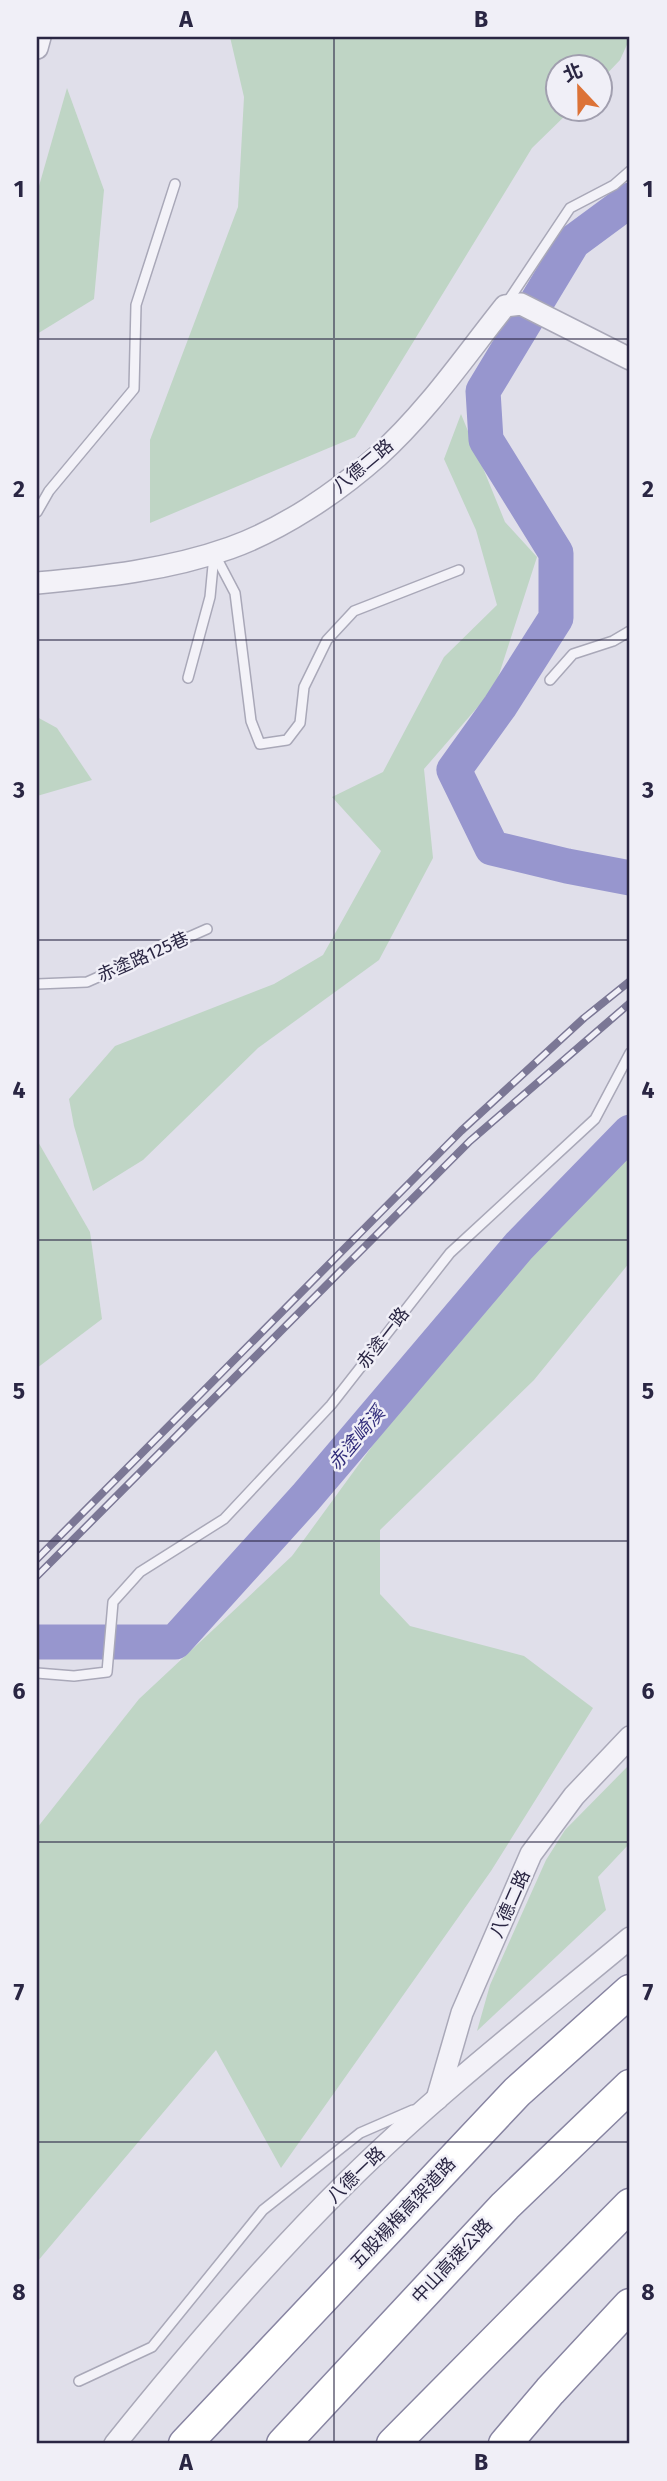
<svg xmlns="http://www.w3.org/2000/svg" width="667" height="2481" viewBox="0 0 667 2481" font-family="'Fira Sans','Noto Sans TC',sans-serif">
	<style>
		.green { fill: #bfd5c5 }
		.lines { fill: none; stroke-linecap: round; stroke-linejoin: round }
		.river { stroke: #9796ce; stroke-width: 35 }
		.service-casing { stroke: #a9a8b8; stroke-width: 12 }
		.tertiary-casing { stroke: #a9a8b8; stroke-width: 24 }
		.motorway-casing { stroke: #8885a2; stroke-width: 35 }
		.service { stroke: #f3f2f8; stroke-width: 9 }
		.tertiary { stroke: #f3f2f8; stroke-width: 21 }
		.motorway { stroke: #fff; stroke-width: 32 }
		.rail-casing { stroke: #7b7795; stroke-width: 8 }
		.rail { stroke: #f0eff7; stroke-width: 5; stroke-dasharray: 16; stroke-linecap: butt }
		.grid { fill: none; stroke: #2a2643; stroke-width: 2; stroke-opacity: 0.55 }
		.labels { text-anchor: middle; stroke-width: 5; stroke-linejoin: round; paint-order: stroke }
		.street-label { font-size: 18px; fill: #2a2643; stroke: #f0eff7 }
		.water-label { font-size: 19px; font-style: italic; fill: #312c7b; stroke: #f0eff7 }
		.neatline { fill: none; stroke: #2a2643; stroke-width: 2.5 }
		.grid-label { font-size: 23px; text-anchor: middle; font-weight: bold; fill: #2a2643 }
	</style>
	<rect width="100%" height="100%" fill="#e0dfea"/>
	<g class="green">
		<path d="M 230,37 L 630,38 L 620,60 L 601,80 L 600,66 L 558,66 L 558,108 L 572,109 L 532,148 L 355,437 L 150,523 L 150,440 L 238,207 L 244,97 Z"/>
		<path d="M 67,88 L 104,190 L 94,299 L 37,334 L 37,193 Z"/>
		<path d="M 461,414 L 505,522 L 537,557 L 495,687 L 424,769 L 433,858 L 379,960 L 258,1048 L 143,1160 L 93,1191 L 74,1126 L 69,1099 L 115,1046 L 274,984 L 323,955 L 381,851 L 332,797 L 383,772 L 444,657 L 497,605 L 476,530 L 444,459 Z"/>
		<path d="M 37,717 L 57,728 L 92,780 L 37,796 Z"/>
		<path d="M 37,1140 L 90,1232 L 102,1319 L 37,1368 Z"/>
		<path d="M 630,1150 L 630,1262 L 534,1380 L 380,1530 L 380,1594 L 410,1626 L 524,1656 L 593,1708 L 491,1871 L 281,2168 L 216,2050 L 37,2262 L 37,1828 L 139,1699 L 292,1556 L 481,1297 Z"/>
		<path d="M 630,1764 L 630,1843 L 598,1877 L 606,1910 L 477,2031 L 490,1985 L 546,1860 L 565,1830 Z"/>
	</g>
	<g class="lines">
		<g class="river">
			<path d="M 630,200 L 573,242 L 483,391 L 486,440 L 556,553 L 556,618 L 500,706 L 454,770 L 492,848 L 567,866 L 630,878"/>
			<path d="M 37,1642 L 175,1642 L 306,1497 L 519,1246 L 630,1132"/>
		</g>
		<g class="service-casing">
			<g id="service">
				<path d="M 506,304 L 570,208 L 614,185 L 630,171"/>
				<path d="M 37,512 L 49,491 L 134,389 L 136,305 L 175,184"/>
				<path d="M 214,553 L 235,593 L 251,721 L 260,744 L 287,740 L 300,723 L 304,687 L 327,640 L 354,611 L 459,570"/>
				<path d="M 188,678 L 210,597 L 214,555"/>
				<path d="M 550,680 L 573,654 L 613,641 L 630,631"/>
				<path d="M 37,984 L 87,982 L 207,929"/>
				<path d="M 37,1673 L 74,1676 L 107,1672 L 113,1602 L 140,1572 L 224,1519 L 331,1405 L 450,1253 L 595,1119 L 630,1053"/>
				<path d="M 79,2381 L 152,2347 L 263,2210 L 360,2133 L 413,2110"/>
			</g>
		</g>
		<g class="tertiary-casing">
			<g id="tertiary">
				<path d="M 37,48 L 40,37"/>
				<path d="M 37,583 C 102,577 168,570 230,548 C 283,529 336,493 378,456 C 427,412 465,356 505,306 L 521,304 L 630,359"/>
				<path d="M 437,2099 L 462,2013 L 531,1854 L 574,1796 L 630,1737"/>
				<path d="M 115,2444 C 188,2353 264,2264 348,2181 C 436,2094 535,2017 630,1938"/>
			</g>
		</g>
		<g class="motorway-casing">
			<g id="motorway">
				<path d="M 185,2444 L 517,2092 L 630,1991"/>
				<path d="M 283,2444 L 505,2206 L 630,2086"/>
				<path d="M 393,2444 L 630,2205"/>
				<path d="M 505,2444 L 550,2391 L 630,2305"/>
			</g>
		</g>
		<use href="#service" class="service"/>
		<use href="#tertiary" class="tertiary"/>
		<use href="#motorway" class="motorway"/>
		<g class="rail-casing">
			<g id="rail">
				<path d="M 37,1559 L 461,1131 L 584,1018 L 630,981"/>
				<path d="M 37,1576 L 470,1141 L 630,1003"/>
			</g>
		</g>
		<use href="#rail" class="rail"/>
	</g>
	<path class="grid" d="M 334,37 L 334,2444M 37,339 L 630,339M 37,640 L 630,640M 37,940 L 630,940M 37,1240 L 630,1240M 37,1541 L 630,1541M 37,1842 L 630,1842M 37,2142 L 630,2142"/>
	<g class="labels">
		<g class="street-label">
			<text transform="translate(363 466) rotate(-40)" y="6">八德二路</text>
			<text transform="translate(143 957) rotate(-24)" y="6">赤塗路125巷</text>
			<text transform="translate(383 1338) rotate(-52)" y="6">赤塗一路</text>
			<text transform="translate(510 1904) rotate(-66)" y="6">八德二路</text>
			<text transform="translate(356 2175) rotate(-44)" y="6">八德一路</text>
			<text transform="translate(403 2213) rotate(-47)" y="6">五股楊梅高架道路</text>
			<text transform="translate(452 2261) rotate(-47)" y="6">中山高速公路</text>
		</g>
		<g class="water-label">
			<text transform="translate(356 1438) rotate(-50)" y="7">赤塗崎溪</text>
		</g>
	</g>
	<rect width="667" height="2481" fill="none" stroke="#f0eff7" stroke-width="77"/>
	<g transform="translate(579 88) rotate(338)"><circle r="33" fill="#f0eff7" stroke="#a19faf" stroke-width="2"/>
	<path d="M0-5L12 26L0 18L-12 26Z" fill="#dc7237"/>
	<text y="-10" font-size="19" font-weight="bold" text-anchor="middle" fill="#2a2643">北</text>
	</g>
	<rect x="38" y="38" width="590" height="2404" class="neatline"/>
	<g class="grid-label">
		<text x="186" y="27">A</text>
		<text x="481" y="27">B</text>
		<text x="19" y="197">1</text>
		<text x="648" y="197">1</text>
		<text x="19" y="497">2</text>
		<text x="648" y="497">2</text>
		<text x="19" y="798">3</text>
		<text x="648" y="798">3</text>
		<text x="19" y="1098">4</text>
		<text x="648" y="1098">4</text>
		<text x="19" y="1399">5</text>
		<text x="648" y="1399">5</text>
		<text x="19" y="1699">6</text>
		<text x="648" y="1699">6</text>
		<text x="19" y="2000">7</text>
		<text x="648" y="2000">7</text>
		<text x="19" y="2300">8</text>
		<text x="648" y="2300">8</text>
		<text x="186" y="2470">A</text>
		<text x="481" y="2470">B</text>
	</g>
</svg>
